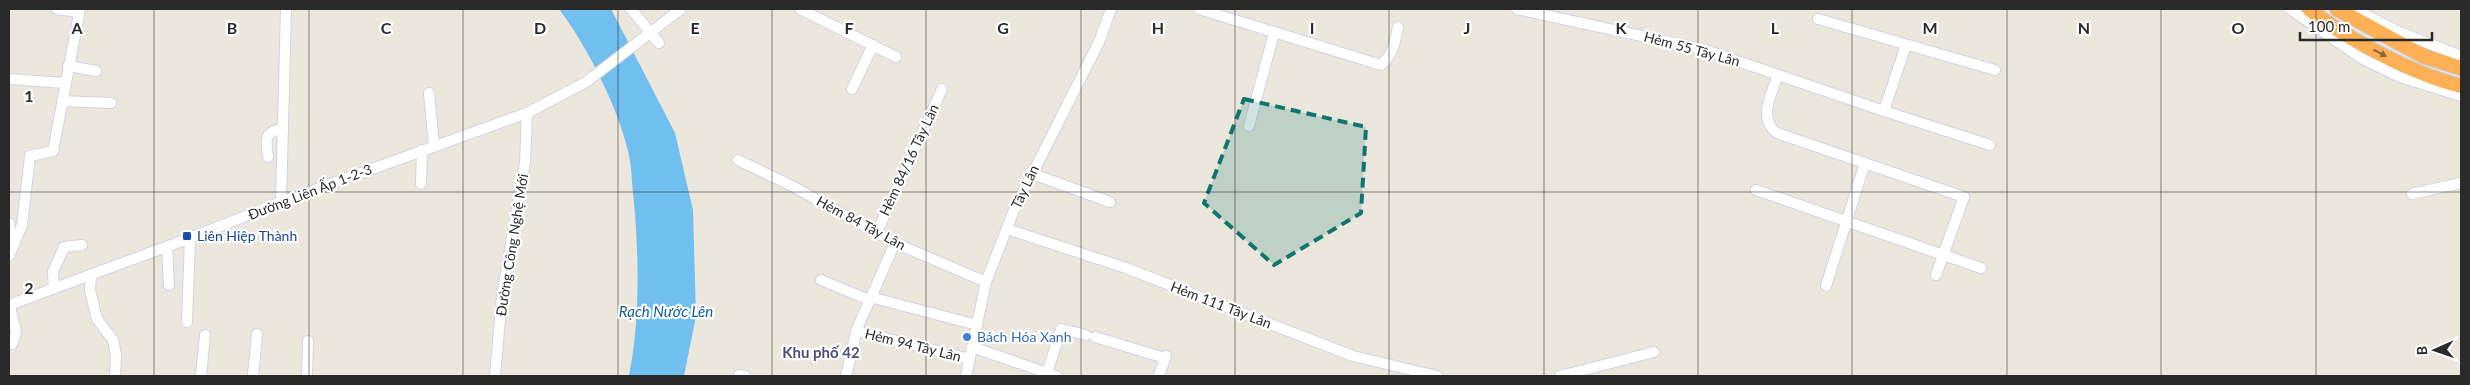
<svg xmlns="http://www.w3.org/2000/svg" width="2470" height="385" viewBox="0 0 2470 385" font-family="Lato,sans-serif">
	<style>
		.water { fill: #70bfee }
		.lines { fill: none; stroke-linecap: round; stroke-linejoin: round }
		.minor-casing { stroke: #d2d3e3; stroke-width: 12 }
		.highway-casing { stroke: #c8c8c8; stroke-width: 16 }
		.minor { stroke: #fff; stroke-width: 10 }
		.highway { stroke: #fdb056; stroke-width: 14 }
		.oneway { fill: #89663e }
		.marked { fill: #0f766e; fill-opacity: 0.2; stroke: #0f766e; stroke-width: 4; stroke-dasharray: 10 6; stroke-linejoin: round }
		.grid { fill: none; stroke: #2a2a2a; stroke-width: 1; stroke-opacity: 0.55 }
		.transit-dot { fill: #1a4fb4; stroke: #fff; stroke-width: 2 }
		.shop-dot { fill: #3f7fe0; stroke: #fff; stroke-width: 2 }
		.labels { text-anchor: middle; stroke-width: 4.5; stroke-linejoin: round; paint-order: stroke }
		.street-label { font-size: 14px; fill: #2a2a2a; stroke: #fff }
		.transit-label { font-size: 14px; fill: #164399; stroke: #fff; text-anchor: start }
		.shop-label { font-size: 14px; fill: #366cbe; stroke: #fff; text-anchor: start }
		.water-label { font-size: 15px; font-style: italic; fill: #0e5c9b; stroke: #fff }
		.neighbourhood-label { font-size: 15px; font-weight: bold; fill: #4b4e7b; stroke: #fff }
		.grid-label { font-size: 16px; text-anchor: middle; font-weight: bold; fill: #2a2a2a; stroke: #fff; stroke-width: 4.5; stroke-linejoin: round; paint-order: stroke }
	</style>
	<rect width="100%" height="100%" fill="#ece7dc"/>
	<path class="water" d="M 559,9 L 611,9 L 675,133 L 693,210 L 696,316 L 684,376 L 629,376 C 640,319 639,259 634,202 C 632,188 632,173 630,160 C 621,113 588,47 559,9 Z"/>
	<g class="lines">
		<g class="minor-casing">
			<g id="minor">
				<path d="M 57,9 L 79,12"/>
				<path d="M 631,9 L 659,43"/>
				<path d="M 800,9 L 896,57"/>
				<path d="M 1199,9 L 1381,65 C 1393,55 1395,42 1398,27"/>
				<path d="M 1517,9 L 1702,49 L 1884,111"/>
				<path d="M 2290,9 L 2361,58 L 2400,77 L 2461,96"/>
				<path d="M 2354,9 L 2399,32 L 2461,56"/>
				<path d="M 1818,19 L 1995,70"/>
				<path d="M 1906,45 L 1884,111 L 1990,145"/>
				<path d="M 68,66 L 96,71"/>
				<path d="M 1778,75 C 1772,93 1757,119 1777,133 L 1964,197 L 1936,275"/>
				<path d="M 9,79 L 65,83"/>
				<path d="M 852,89 L 873,45"/>
				<path d="M 429,93 L 434,145"/>
				<path d="M 62,101 L 111,103"/>
				<path d="M 1249,126 L 1274,33"/>
				<path d="M 268,157 C 266,141 263,131 283,129"/>
				<path d="M 738,160 L 792,186 L 895,243 L 986,282"/>
				<path d="M 1030,173 L 1110,202"/>
				<path d="M 421,184 L 422,150"/>
				<path d="M 1756,190 L 1981,268"/>
				<path d="M 2412,194 L 2461,183"/>
				<path d="M 281,202 L 286,9"/>
				<path d="M 9,223 L 12,246"/>
				<path d="M 1007,229 L 1126,268 L 1353,356 L 1437,376"/>
				<path d="M 877,232 L 942,89"/>
				<path d="M 167,247 L 169,285"/>
				<path d="M 9,256 L 22,225 L 30,156 L 53,151 L 80,9"/>
				<path d="M 91,275 L 90,290 L 97,319 L 113,340 L 116,355 L 115,376"/>
				<path d="M 821,280 L 869,300"/>
				<path d="M 1826,286 L 1865,163"/>
				<path d="M 54,289 L 53,272 L 64,247 L 82,245"/>
				<path d="M 870,297 L 977,325"/>
				<path d="M 9,303 L 16,332 L 12,344"/>
				<path d="M 9,305 L 190,238 L 281,202 L 527,113 L 586,82 L 681,9"/>
				<path d="M 187,322 L 190,238"/>
				<path d="M 857,331 L 970,359"/>
				<path d="M 1095,337 L 1165,358"/>
				<path d="M 972,347 L 1056,376"/>
				<path d="M 1047,373 L 1061,329 L 1086,335"/>
				<path d="M 739,375 L 745,376"/>
				<path d="M 201,376 L 205,335"/>
				<path d="M 253,376 L 257,334"/>
				<path d="M 307,376 L 308,341"/>
				<path d="M 495,376 L 502,296 L 525,162 L 527,113"/>
				<path d="M 846,376 L 857,329 L 895,243"/>
				<path d="M 966,376 L 986,282 L 1014,210 L 1099,42 L 1111,9"/>
				<path d="M 1159,376 L 1166,356"/>
				<path d="M 1560,376 L 1654,352"/>
			</g>
		</g>
		<g class="highway-casing">
			<g id="highway">
				<path d="M 2309,9 C 2346,39 2415,75 2461,86"/>
				<path d="M 2337,9 L 2423,56 L 2461,68"/>
			</g>
		</g>
		<use href="#minor" class="minor"/>
		<use href="#highway" class="highway"/>
	</g>
	<defs><path id="oneway-solid" d="M-6-.8H1V-3.2L6.5 0L1 3.2V.8H-6Z" transform="scale(1.25)"/></defs>
	<use class="oneway" href="#oneway-solid" transform="translate(2380 53) rotate(27)"/>
	<path class="marked" d="M 1244,99 L 1366,127 L 1361,213 L 1274,265 L 1204,203 Z"/>
	<path class="grid" d="M 154,9 L 154,376M 309,9 L 309,376M 463,9 L 463,376M 618,9 L 618,376M 772,9 L 772,376M 926,9 L 926,376M 1081,9 L 1081,376M 1235,9 L 1235,376M 1389,9 L 1389,376M 1544,9 L 1544,376M 1698,9 L 1698,376M 1852,9 L 1852,376M 2007,9 L 2007,376M 2161,9 L 2161,376M 2316,9 L 2316,376M 9,192 L 2461,192"/>
	<rect class="transit-dot" x="182" y="231" width="10" height="10" rx="2.5"/>
	<circle class="shop-dot" cx="967" cy="337" r="5"/>
	<g class="labels">
		<g class="street-label">
			<text transform="translate(1692 49) rotate(15)" y="5">Hẻm 55 Tây Lân</text>
			<text transform="translate(909 160) rotate(-65)" y="5">Hẻm 84/16 Tây Lân</text>
			<text transform="translate(1025 187) rotate(-65)" y="5">Tây Lân</text>
			<text transform="translate(310 192) rotate(-21)" y="5">Đường Liên Ấp 1-2-3</text>
			<text transform="translate(861 223) rotate(28)" y="5">Hẻm 84 Tây Lân</text>
			<text transform="translate(512 245) rotate(-81)" y="5">Đường Công Nghệ Mới</text>
			<text transform="translate(1221 305) rotate(21)" y="5">Hẻm 111 Tây Lân</text>
			<text transform="translate(913 345) rotate(14)" y="5">Hẻm 94 Tây Lân</text>
		</g>
		<g class="transit-label">
			<text x="197" y="241">Liên Hiệp Thành</text>
		</g>
		<g class="shop-label">
			<text x="977" y="342">Bách Hóa Xanh</text>
		</g>
		<g class="water-label">
			<text x="666" y="317">Rạch Nước Lên</text>
		</g>
		<g class="neighbourhood-label">
			<text x="821" y="358">Khu phố 42</text>
		</g>
	</g>
	<g class="grid-label">
		<text x="77" y="34">A</text>
		<text x="232" y="34">B</text>
		<text x="386" y="34">C</text>
		<text x="540" y="34">D</text>
		<text x="695" y="34">E</text>
		<text x="849" y="34">F</text>
		<text x="1003" y="34">G</text>
		<text x="1158" y="34">H</text>
		<text x="1312" y="34">I</text>
		<text x="1467" y="34">J</text>
		<text x="1621" y="34">K</text>
		<text x="1775" y="34">L</text>
		<text x="1930" y="34">M</text>
		<text x="2084" y="34">N</text>
		<text x="2238" y="34">O</text>
		<text x="29" y="102">1</text>
		<text x="29" y="294">2</text>
	</g>
	<rect width="2470" height="385" fill="none" stroke="#2a2a2a" stroke-width="20"/>
	<g transform="translate(2435 350) rotate(268)" stroke="#ffffff" stroke-width="4" paint-order="stroke">
	<path d="M0-4L9 19L0 12L-9 19Z" fill="#2a2a2a"/>
	<text y="-8" font-size="14" font-weight="bold" text-anchor="middle" fill="#2a2a2a">B</text>
	</g>
	<path d="M2300 32v8h132v-8" fill="none" stroke="#2a2a2a" stroke-width="2.5"/>
	<text x="2308" y="32" font-size="15" fill="#2a2a2a" stroke="#ffffff" stroke-width="4" paint-order="stroke">100 m</text>
</svg>
